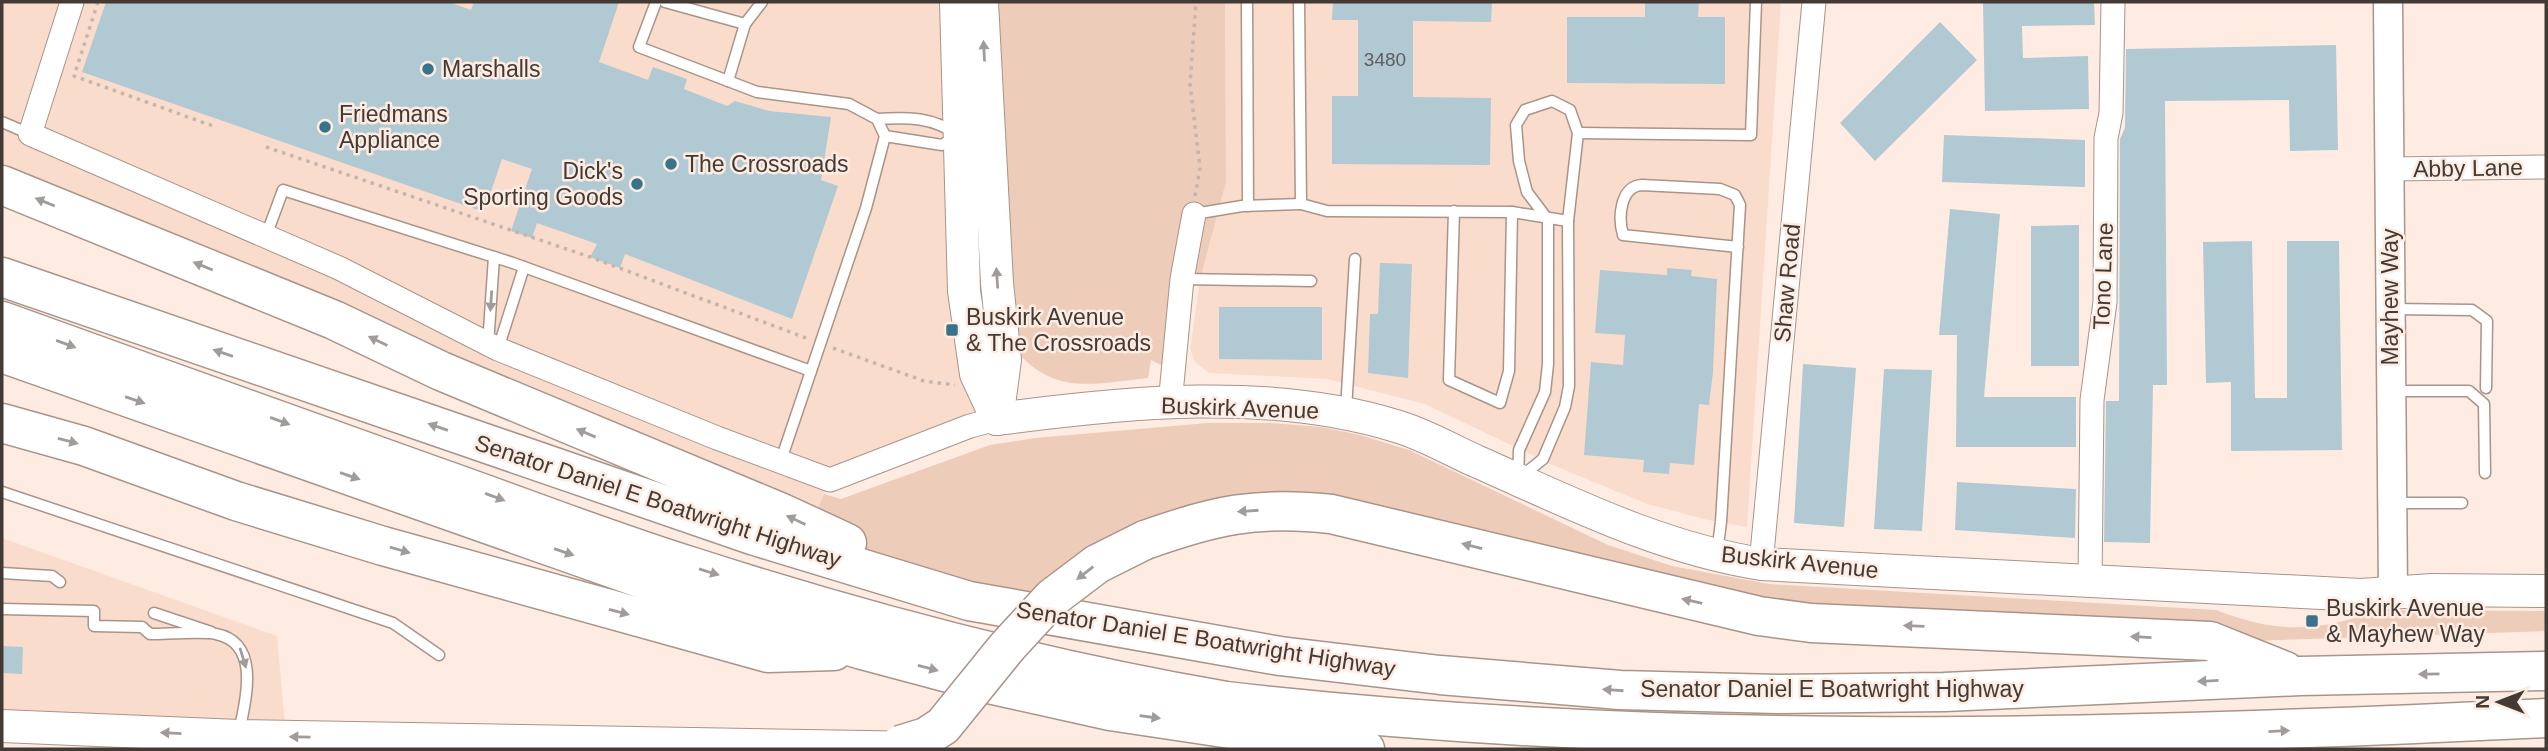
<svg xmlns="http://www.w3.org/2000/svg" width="2548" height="751" viewBox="0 0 2548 751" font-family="Helvetica,sans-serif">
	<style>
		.built { fill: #fadccc }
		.green { fill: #edccba }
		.building { fill: #b1c9d3 }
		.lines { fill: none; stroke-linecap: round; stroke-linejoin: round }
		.service-casing { stroke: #a99489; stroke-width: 13 }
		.minor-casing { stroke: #a99489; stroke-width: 25 }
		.tertiary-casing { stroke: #a99489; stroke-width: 31 }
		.secondary-casing { stroke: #a99489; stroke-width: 34 }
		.motorway-casing { stroke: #a99489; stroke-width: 41 }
		.path { stroke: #c5b6ad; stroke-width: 3.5; stroke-dasharray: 3.5 5; stroke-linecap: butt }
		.service { stroke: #fff; stroke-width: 10 }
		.minor { stroke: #fff; stroke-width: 23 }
		.tertiary { stroke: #fff; stroke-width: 28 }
		.secondary { stroke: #fff; stroke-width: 32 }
		.motorway { stroke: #fff; stroke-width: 38 }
		.motorway-bridge-casing { stroke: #a99489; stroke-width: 41; stroke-linecap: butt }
		.motorway-bridge { stroke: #fff; stroke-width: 38 }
		.oneway { fill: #a19c9a }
		.poi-dot { fill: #37738a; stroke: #feece2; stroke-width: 2.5 }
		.labels { text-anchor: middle; stroke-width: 5; stroke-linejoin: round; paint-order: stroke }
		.number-label { font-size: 19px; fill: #5e5e5c }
		.poi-label { font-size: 23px; fill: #433a35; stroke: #feece2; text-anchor: start }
		.street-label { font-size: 23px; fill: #433a35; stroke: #feece2 }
	</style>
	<rect width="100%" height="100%" fill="#feece2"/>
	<g class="built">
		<path d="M 2,2 L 956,2 L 958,135 L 997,419 L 830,480 L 811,526 L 2,185 Z"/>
		<path d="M 1225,2 L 1781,2 L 1747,527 L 1708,520 L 1647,504 L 1555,466 L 1425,404 L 1327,379 L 1209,373 L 1195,362 L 1190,349 L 1200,280 L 1226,182 Z"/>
		<path d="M 2,538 L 277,636 L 286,736 L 2,726 Z"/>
	</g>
	<g class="green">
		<path d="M 997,2 L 1225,2 L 1226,182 L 1200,280 L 1183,279 L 1173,371 L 1151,360 L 1148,378 C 1093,384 1053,396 1014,348 Z"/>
		<path d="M 1208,423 L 1271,423 L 1322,427 L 1360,435 L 1409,450 L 1608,545 L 1672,566 L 1769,584 L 2216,610 C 2270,631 2309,633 2364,615 L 2365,610 L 2546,611 L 2546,631 L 2223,642 L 1811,623 L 1237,512 L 1052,598 L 969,601 L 811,526 L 824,494 L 841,499 L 990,445 L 1035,438 Z"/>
	</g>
	<g class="building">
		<path d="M 106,2 L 449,2 L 471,10 L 474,2 L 619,2 L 599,62 L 648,80 L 653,67 L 687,79 L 684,89 L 727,106 L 735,101 L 769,111 L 831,117 L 821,180 L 838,186 L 792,319 L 625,254 L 620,268 L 590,257 L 597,244 L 537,223 L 532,238 L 511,231 L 532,169 L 502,159 L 484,212 L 82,72 Z"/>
		<path d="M 1333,2 L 1492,2 L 1491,22 L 1413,21 L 1413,97 L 1491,98 L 1490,165 L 1332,164 L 1332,96 L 1358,96 L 1358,20 L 1332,20 Z"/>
		<path d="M 1645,2 L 1699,2 L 1698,17 L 1725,17 L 1725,84 L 1567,83 L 1567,17 L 1645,17 Z"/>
		<path d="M 1983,2 L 2094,2 L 2095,25 L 2022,26 L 2023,58 L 2088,56 L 2089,109 L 1985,111 Z"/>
		<path d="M 1940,22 L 1977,60 L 1875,161 L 1840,123 Z"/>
		<path d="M 2336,45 L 2338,150 L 2290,151 L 2289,100 L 2165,101 L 2167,385 L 2153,385 L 2150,543 L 2104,542 L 2106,401 L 2119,401 L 2120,139 L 2125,128 L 2126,49 Z"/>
		<path d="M 1944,135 L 2085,140 L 2085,187 L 1942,182 Z"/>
		<path d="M 1950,209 L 2000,214 L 1984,397 L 2076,397 L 2076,447 L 1956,447 L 1957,335 L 1939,335 Z"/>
		<path d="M 2079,225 L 2079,366 L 2031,366 L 2031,226 Z"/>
		<path d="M 2252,241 L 2255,398 L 2287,398 L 2287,241 L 2339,241 L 2342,450 L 2231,451 L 2231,382 L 2206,383 L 2203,242 Z"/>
		<path d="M 1380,263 L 1412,264 L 1408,378 L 1368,373 L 1370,314 L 1378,314 Z"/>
		<path d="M 1667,268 L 1692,270 L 1691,276 L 1717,279 L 1713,372 L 1709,405 L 1699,404 L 1694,465 L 1670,463 L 1669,474 L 1643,472 L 1644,460 L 1584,455 L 1591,362 L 1623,365 L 1625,335 L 1595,333 L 1600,270 L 1667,275 Z"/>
		<path d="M 1219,307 L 1322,307 L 1322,360 L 1219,359 Z"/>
		<path d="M 1803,364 L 1856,368 L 1844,527 L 1794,523 Z"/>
		<path d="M 1884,369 L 1932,370 L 1922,531 L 1874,529 Z"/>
		<path d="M 1957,482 L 2076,489 L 2075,538 L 1955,530 Z"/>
		<path d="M 2,646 L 23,647 L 22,674 L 2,673 Z"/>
	</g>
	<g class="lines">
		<g class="service-casing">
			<g id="service">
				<path d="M 656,2 L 639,47 L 757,92 L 849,104 L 877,119 L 885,136 L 866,208 L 780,463"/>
				<path d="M 665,2 L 745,24 L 728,81"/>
				<path d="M 1247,2 L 1248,206"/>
				<path d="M 1299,2 L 1301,204 L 1327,211 L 1512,212 L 1568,221"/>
				<path d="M 745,24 L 762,2"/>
				<path d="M 1552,101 L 1570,110 L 1578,133 L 1568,221 L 1569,386 L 1565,407 L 1543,459 L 1518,479 L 1519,450 L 1545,392 L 1548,364 L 1548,220 L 1527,192 L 1519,161 L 1516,125 L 1525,110 Z"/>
				<path d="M 877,119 C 908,117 933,117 958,135 L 942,145 L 885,136"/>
				<path d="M 2,122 L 30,134"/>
				<path d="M 1578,133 L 1751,135 L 1756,2"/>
				<path d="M 1454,211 L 1449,380 L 1500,403 L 1509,371 L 1512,212"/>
				<path d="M 1194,214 L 1242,206 L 1301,204"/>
				<path d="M 266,236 L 283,190 L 513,263 L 811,371"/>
				<path d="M 1182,279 L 1311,281"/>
				<path d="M 2393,309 L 2472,310 L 2487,321 L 2486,388"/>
				<path d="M 488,345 L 494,257"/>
				<path d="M 498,349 L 524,267"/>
				<path d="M 2394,391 L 2469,391 L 2484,404 L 2485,473"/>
				<path d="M 1346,410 L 1355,259"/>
				<path d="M 2,492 L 393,623 L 439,655"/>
				<path d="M 2395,503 L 2462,503"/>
				<path d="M 1717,553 L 1721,522 L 1740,205 L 1735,195 L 1720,189 L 1642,185 C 1620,186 1618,218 1623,235 L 1738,247"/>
				<path d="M 2,573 L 52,576 L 60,582"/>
				<path d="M 2,609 L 94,611 L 94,626 L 142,627 L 150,634 C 166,634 204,631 216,634 C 262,643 245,701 239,733"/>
				<path d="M 154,613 L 211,632"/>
			</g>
		</g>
		<g class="minor-casing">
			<g id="minor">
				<path d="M 72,2 L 30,134 L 339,268 L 498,349 L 717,438 L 830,480 L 970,426 L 997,419"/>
				<path d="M 2389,169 L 2546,167"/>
				<path d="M 1170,404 L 1182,279 L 1194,214"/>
				<path d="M 1761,564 L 1814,2"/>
				<path d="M 2090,583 L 2092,400 L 2105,302 L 2106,138 L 2111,113 L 2113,2"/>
			</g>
		</g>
		<g class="tertiary-casing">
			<path id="tertiary" d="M 2388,2 L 2393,593"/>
		</g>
		<g class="secondary-casing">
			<g id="secondary">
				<path d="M 956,2 L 964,291 L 976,374 L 997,419"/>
				<path d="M 982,2 L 997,283 L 1005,360 L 997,419"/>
				<path d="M 997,419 C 1126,402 1269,387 1396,426 C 1424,434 1451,450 1478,462 C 1571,503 1660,548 1761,564 L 2361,595 L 2432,590 L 2546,591"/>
				<path d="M 2,726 L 239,736 L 925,748"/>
			</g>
		</g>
		<g class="motorway-casing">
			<g id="motorway">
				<path d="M 2,185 L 334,320 L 441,371 L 782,513 L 847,543"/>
				<path d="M 2,277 L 755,536 L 969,601 L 1280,656 L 1440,675 L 1620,690 L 1778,694 L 1944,692 L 2300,676 L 2546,671"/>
				<path d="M 2,321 C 146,373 289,424 434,476 C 520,506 606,540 693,567 C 867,623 1046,670 1226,701 C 1662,751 2107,739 2546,718"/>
				<path d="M 2,353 L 705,601 L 862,650 L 993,685 L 1110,711 L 1365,749"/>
				<path d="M 2,423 L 84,446 L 236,501 L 383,546 L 768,653 L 834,651"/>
				<path d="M 1145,540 C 1215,515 1256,506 1331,514 L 1759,616 L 1811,623 L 2210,641 L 2285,671"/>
			</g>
		</g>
		<g class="path">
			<path d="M 98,2 L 74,76 L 213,126"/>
			<path d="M 266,147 L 590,257 L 806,338"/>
			<path d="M 1195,196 L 1200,168 L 1190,84 L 1196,2"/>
			<path d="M 833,348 L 924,381 L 955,385"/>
		</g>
		<use href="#service" class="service"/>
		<use href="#minor" class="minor"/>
		<use href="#tertiary" class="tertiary"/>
		<use href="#secondary" class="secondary"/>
		<use href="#motorway" class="motorway"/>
		<g class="motorway-bridge-casing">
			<path id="motorway-bridge" d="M 900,745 L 926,737 L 943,726 L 1007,647 L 1052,598 L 1097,564 L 1145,540"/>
		</g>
		<use href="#motorway-bridge" class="motorway-bridge"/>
	</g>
	<defs><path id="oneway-solid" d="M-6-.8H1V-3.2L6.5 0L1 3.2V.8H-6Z" transform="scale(1.75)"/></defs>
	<g class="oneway">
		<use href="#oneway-solid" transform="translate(984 51) rotate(-93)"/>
		<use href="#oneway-solid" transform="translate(45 202) rotate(-158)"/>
		<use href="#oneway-solid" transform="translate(203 266) rotate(-158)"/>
		<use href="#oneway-solid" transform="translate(997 278) rotate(-94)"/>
		<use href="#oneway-solid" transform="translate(491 301) rotate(94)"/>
		<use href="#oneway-solid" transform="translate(378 341) rotate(-154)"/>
		<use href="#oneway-solid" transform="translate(66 344) rotate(20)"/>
		<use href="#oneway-solid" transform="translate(223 353) rotate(-161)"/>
		<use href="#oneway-solid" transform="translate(135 400) rotate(19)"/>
		<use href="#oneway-solid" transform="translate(280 421) rotate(20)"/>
		<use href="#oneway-solid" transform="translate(438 427) rotate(-161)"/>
		<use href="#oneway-solid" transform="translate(586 433) rotate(-157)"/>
		<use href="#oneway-solid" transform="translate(68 441) rotate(15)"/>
		<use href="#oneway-solid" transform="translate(350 476) rotate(19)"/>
		<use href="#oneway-solid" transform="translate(495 497) rotate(20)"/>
		<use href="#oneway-solid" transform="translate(1248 511) rotate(176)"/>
		<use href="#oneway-solid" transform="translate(796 520) rotate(-155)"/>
		<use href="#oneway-solid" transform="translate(1472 546) rotate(-166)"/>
		<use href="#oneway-solid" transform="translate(400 550) rotate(16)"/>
		<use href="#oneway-solid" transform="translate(564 552) rotate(19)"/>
		<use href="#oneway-solid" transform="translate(709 572) rotate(17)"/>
		<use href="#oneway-solid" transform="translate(1085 573) rotate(142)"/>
		<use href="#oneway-solid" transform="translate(1692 601) rotate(-167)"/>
		<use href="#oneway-solid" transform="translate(619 612) rotate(15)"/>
		<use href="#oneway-solid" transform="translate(1914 626) rotate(-178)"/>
		<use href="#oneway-solid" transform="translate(2141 637) rotate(-177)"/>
		<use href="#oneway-solid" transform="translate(243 658) rotate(73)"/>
		<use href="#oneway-solid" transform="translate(928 668) rotate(15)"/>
		<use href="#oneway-solid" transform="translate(2429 674) rotate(179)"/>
		<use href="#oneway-solid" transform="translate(2208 681) rotate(177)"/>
		<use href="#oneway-solid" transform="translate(1613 690) rotate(-176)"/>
		<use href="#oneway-solid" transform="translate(1150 717) rotate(8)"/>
		<use href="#oneway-solid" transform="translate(2279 731) rotate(-3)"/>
		<use href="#oneway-solid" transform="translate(171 733) rotate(-177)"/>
		<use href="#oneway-solid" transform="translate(300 737) rotate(-179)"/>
	</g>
	<g class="poi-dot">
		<circle cx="428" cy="69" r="7"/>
		<circle cx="325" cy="127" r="7"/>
		<circle cx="671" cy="164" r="7"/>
		<circle cx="637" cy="184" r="7"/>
		<rect x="945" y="323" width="14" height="14" rx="3.5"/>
		<rect x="2305" y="614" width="14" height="14" rx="3.5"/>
	</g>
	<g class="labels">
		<g class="number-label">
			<text x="1385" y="66">3480</text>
		</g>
		<g class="poi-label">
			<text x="442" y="77">Marshalls</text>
			<text x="339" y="122">Friedmans<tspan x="339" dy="26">Appliance</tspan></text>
			<text x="685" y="172">The Crossroads</text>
			<text x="623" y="179" text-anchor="end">Dick's<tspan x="623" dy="26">Sporting Goods</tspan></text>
			<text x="966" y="325">Buskirk Avenue<tspan x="966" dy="26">&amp; The Crossroads</tspan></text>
			<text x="2326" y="616">Buskirk Avenue<tspan x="2326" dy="26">&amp; Mayhew Way</tspan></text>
		</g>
		<g class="street-label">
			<text transform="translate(2468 168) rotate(-1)" y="8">Abby Lane</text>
			<text transform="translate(2103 276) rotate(-88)" y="8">Tono Lane</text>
			<text transform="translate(1787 283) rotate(-85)" y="8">Shaw Road</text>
			<text transform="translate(2390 297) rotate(-90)" y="8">Mayhew Way</text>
			<text transform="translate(1240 408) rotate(2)" y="8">Buskirk Avenue</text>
			<text transform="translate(658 501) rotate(18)" y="8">Senator Daniel E Boatwright Highway</text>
			<text transform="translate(1800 562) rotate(6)" y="8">Buskirk Avenue</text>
			<text transform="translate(1206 639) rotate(9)" y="8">Senator Daniel E Boatwright Highway</text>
			<text x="1832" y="697">Senator Daniel E Boatwright Highway</text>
		</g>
	</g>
	<rect width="2548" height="751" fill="none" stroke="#433a35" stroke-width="7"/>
	<g transform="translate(2499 702) rotate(270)" stroke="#feece2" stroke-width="5" paint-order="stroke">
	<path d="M0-5L12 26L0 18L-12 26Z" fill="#433a35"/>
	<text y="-10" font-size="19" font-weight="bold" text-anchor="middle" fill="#433a35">N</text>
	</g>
</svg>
